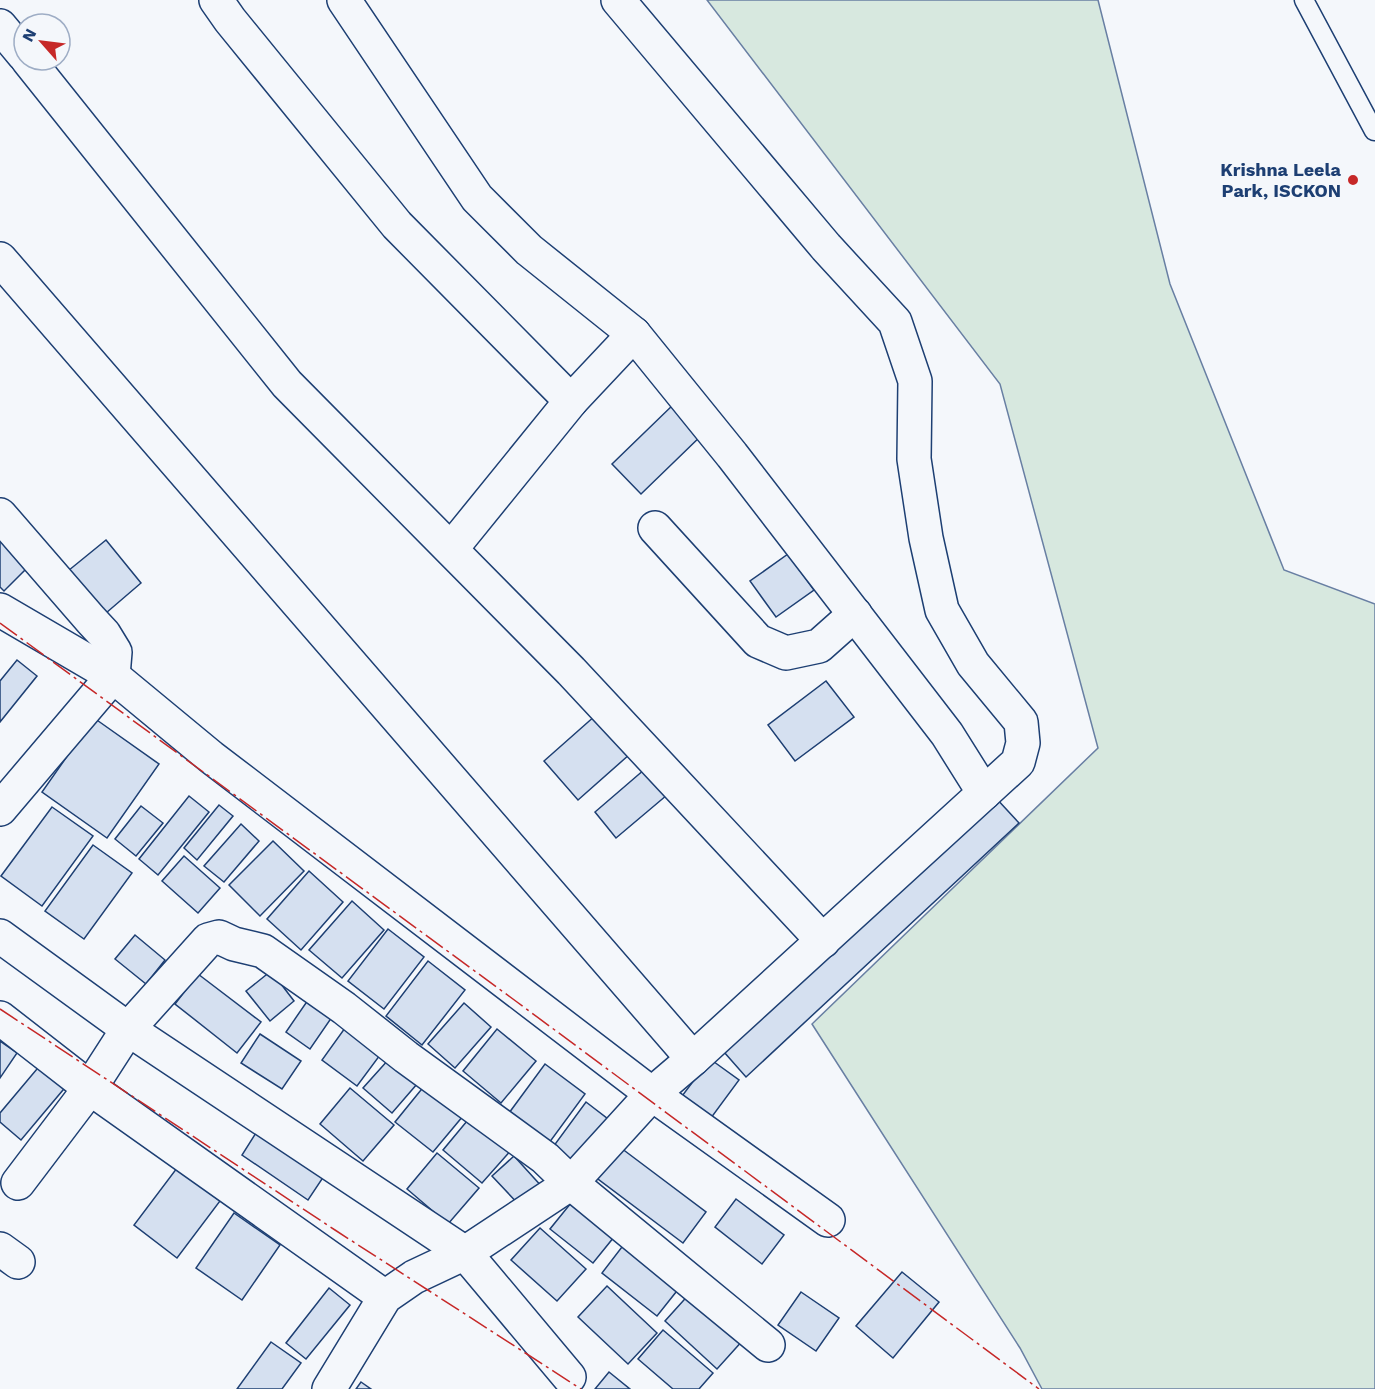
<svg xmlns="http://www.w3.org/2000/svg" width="1375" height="1389" viewBox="0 0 1375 1389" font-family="'Work Sans',sans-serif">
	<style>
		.green { fill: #d7e8df; stroke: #687fa3; stroke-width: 1.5 }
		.building { fill: #d5e0f0; stroke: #1d3f73; stroke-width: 1.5 }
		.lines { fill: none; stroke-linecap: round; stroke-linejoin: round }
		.service-casing { stroke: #1d3f73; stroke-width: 21 }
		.minor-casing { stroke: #1d3f73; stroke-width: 36 }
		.service { stroke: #f4f7fb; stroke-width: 18 }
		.minor { stroke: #f4f7fb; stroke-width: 33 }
		.power { stroke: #c62828; stroke-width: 1.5; stroke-dasharray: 21 4.5 3 4.5; stroke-linecap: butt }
		.poi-dot { fill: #c62828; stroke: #f4f7fb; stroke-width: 2 }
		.labels { text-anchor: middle; stroke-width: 4.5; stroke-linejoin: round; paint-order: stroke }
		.poi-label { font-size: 18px; font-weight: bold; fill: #1d3f73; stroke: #f4f7fb; text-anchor: end }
	</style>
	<rect width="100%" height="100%" fill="#f4f7fb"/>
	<path class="green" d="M 707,0 L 1098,0 L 1170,284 L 1284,570 L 1375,604 L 1375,1389 L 1042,1389 L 1020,1348 L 812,1024 L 1098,748 L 1000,384 Z"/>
	<g class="building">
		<path d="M 677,401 L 706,431 L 641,494 L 612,464 Z"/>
		<path d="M 0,534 L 30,565 L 4,591 L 0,587 Z"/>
		<path d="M 106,540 L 141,583 L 99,619 L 63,575 Z"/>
		<path d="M 788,554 L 814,590 L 776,617 L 750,581 Z"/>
		<path d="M 17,660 L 37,676 L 0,722 L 0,681 Z"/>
		<path d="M 826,681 L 854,717 L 795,761 L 768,725 Z"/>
		<path d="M 596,715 L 630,754 L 578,800 L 544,761 Z"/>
		<path d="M 94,718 L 159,764 L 107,838 L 42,792 Z"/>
		<path d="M 645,769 L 667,795 L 616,838 L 595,812 Z"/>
		<path d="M 189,796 L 209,812 L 158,875 L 139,859 Z"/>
		<path d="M 995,797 L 1019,823 L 746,1077 L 724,1052 Z"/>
		<path d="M 219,805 L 233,816 L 197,860 L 184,848 Z"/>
		<path d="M 141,806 L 163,823 L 136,856 L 115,839 Z"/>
		<path d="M 52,807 L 93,836 L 42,906 L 1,876 Z"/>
		<path d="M 241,824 L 259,841 L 224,882 L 204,866 Z"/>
		<path d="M 273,841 L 304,871 L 260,916 L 229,885 Z"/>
		<path d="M 93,845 L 132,873 L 84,939 L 45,911 Z"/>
		<path d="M 184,856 L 220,888 L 198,913 L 162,881 Z"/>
		<path d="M 309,871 L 343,902 L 301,950 L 267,919 Z"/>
		<path d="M 352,901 L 384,930 L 342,978 L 309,950 Z"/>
		<path d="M 388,929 L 424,957 L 384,1009 L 348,981 Z"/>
		<path d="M 135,935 L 165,960 L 146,984 L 115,959 Z"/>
		<path d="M 428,961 L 465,990 L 422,1045 L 386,1016 Z"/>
		<path d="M 271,971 L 294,1001 L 270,1021 L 246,991 Z"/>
		<path d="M 198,974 L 261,1022 L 237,1053 L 175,1004 Z"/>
		<path d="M 308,1000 L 332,1017 L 310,1049 L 286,1032 Z"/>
		<path d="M 464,1003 L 491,1027 L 455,1068 L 428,1044 Z"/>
		<path d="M 350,1021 L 386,1047 L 357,1086 L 322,1060 Z"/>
		<path d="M 497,1029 L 536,1061 L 501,1103 L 463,1071 Z"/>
		<path d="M 260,1034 L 301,1061 L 282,1089 L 241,1063 Z"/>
		<path d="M 0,1041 L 17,1053 L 0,1078 Z"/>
		<path d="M 389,1059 L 417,1084 L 392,1113 L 363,1088 Z"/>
		<path d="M 710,1059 L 739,1080 L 708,1122 L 679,1100 Z"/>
		<path d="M 42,1063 L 68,1084 L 21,1140 L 0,1122 L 0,1113 Z"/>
		<path d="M 545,1064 L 585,1094 L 549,1143 L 509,1113 Z"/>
		<path d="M 425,1085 L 463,1116 L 433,1152 L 395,1122 Z"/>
		<path d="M 350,1088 L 394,1125 L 363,1161 L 320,1124 Z"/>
		<path d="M 586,1102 L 608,1119 L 575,1163 L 553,1147 Z"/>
		<path d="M 472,1115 L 512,1149 L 482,1183 L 443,1150 Z"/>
		<path d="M 261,1125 L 328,1170 L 308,1200 L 242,1155 Z"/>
		<path d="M 617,1145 L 706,1212 L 683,1243 L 594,1176 Z"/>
		<path d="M 437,1153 L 479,1188 L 448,1224 L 407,1189 Z"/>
		<path d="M 514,1156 L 544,1189 L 523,1209 L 492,1176 Z"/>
		<path d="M 177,1168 L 220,1201 L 177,1258 L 134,1225 Z"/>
		<path d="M 736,1199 L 784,1235 L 762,1264 L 715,1227 Z"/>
		<path d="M 571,1203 L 614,1237 L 593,1263 L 550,1229 Z"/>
		<path d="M 234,1213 L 280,1245 L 242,1300 L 196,1268 Z"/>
		<path d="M 540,1228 L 586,1269 L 557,1301 L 511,1260 Z"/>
		<path d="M 625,1243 L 680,1287 L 657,1316 L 602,1273 Z"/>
		<path d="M 902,1272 L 939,1302 L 893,1358 L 856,1326 Z"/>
		<path d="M 607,1286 L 657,1333 L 628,1364 L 578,1317 Z"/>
		<path d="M 329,1288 L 350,1305 L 306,1359 L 286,1343 Z"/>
		<path d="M 692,1291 L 744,1339 L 717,1369 L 665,1321 Z"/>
		<path d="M 801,1292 L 839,1318 L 816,1351 L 778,1325 Z"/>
		<path d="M 663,1330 L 713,1373 L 699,1389 L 673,1389 L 638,1359 Z"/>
		<path d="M 271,1342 L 301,1363 L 282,1389 L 237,1389 Z"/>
		<path d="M 609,1372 L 630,1389 L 595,1389 Z"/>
		<path d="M 361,1382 L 371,1389 L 356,1389 Z"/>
	</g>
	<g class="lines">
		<g class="service-casing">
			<path id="service" d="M 1304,0 L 1374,131"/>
		</g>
		<g class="minor-casing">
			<g id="minor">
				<path d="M 216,0 L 230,20 L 397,225 L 571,401"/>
				<path d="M 618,0 L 826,247 L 895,322 L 915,381 L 914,459 L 926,538 L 942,610 L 973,664 L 1021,722 L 1023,743 L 1018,762 L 984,793"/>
				<path d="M 0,26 L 24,55"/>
				<path d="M 28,60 L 287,384 L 571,671 L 823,941"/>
				<path d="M 0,259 L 693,1059"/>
				<path d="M 0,515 L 91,620 L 104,634 L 115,652 L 113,676 L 0,809"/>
				<path d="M 655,528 L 758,641 L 786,653 L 819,646 L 855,614"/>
				<path d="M 451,549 L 571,401 L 634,334"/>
				<path d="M 0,610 L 113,676 L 211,757 L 652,1094 L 828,1220"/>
				<path d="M 0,936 L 128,1029 L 465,1253 L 569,1377"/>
				<path d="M 0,1018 L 90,1088 L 385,1297"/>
				<path d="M 18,1183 L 90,1088 L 128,1029 L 208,940 L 219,937 L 234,944 L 263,951 L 344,1008 L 406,1057 L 545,1158 L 571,1183 L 768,1345"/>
				<path d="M 0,1249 L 18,1262"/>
				<path d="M 329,1389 L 385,1297 L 414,1277 L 465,1253 L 571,1183 L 652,1094 L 693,1059 L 984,793 L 947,734 L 732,455 L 634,334 L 529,250 L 477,198 L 344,0"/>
			</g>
		</g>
		<use href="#service" class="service"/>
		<use href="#minor" class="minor"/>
		<g class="power">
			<path d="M 0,623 L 517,1002 L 1039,1389"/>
			<path d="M 0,1009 L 335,1230 L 581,1389"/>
		</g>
	</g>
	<circle class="poi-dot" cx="1353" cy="180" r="6"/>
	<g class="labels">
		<g class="poi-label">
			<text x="1341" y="176">Krishna Leela<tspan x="1341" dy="21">Park, ISCKON</tspan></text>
		</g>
	</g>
	<g transform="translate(42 42) rotate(298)"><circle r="28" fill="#f4f7fb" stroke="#9eadc5" stroke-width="1.5"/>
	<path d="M0-4.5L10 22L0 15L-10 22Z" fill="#c62828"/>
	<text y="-9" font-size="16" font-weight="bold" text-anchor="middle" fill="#1d3f73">N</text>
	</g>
</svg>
